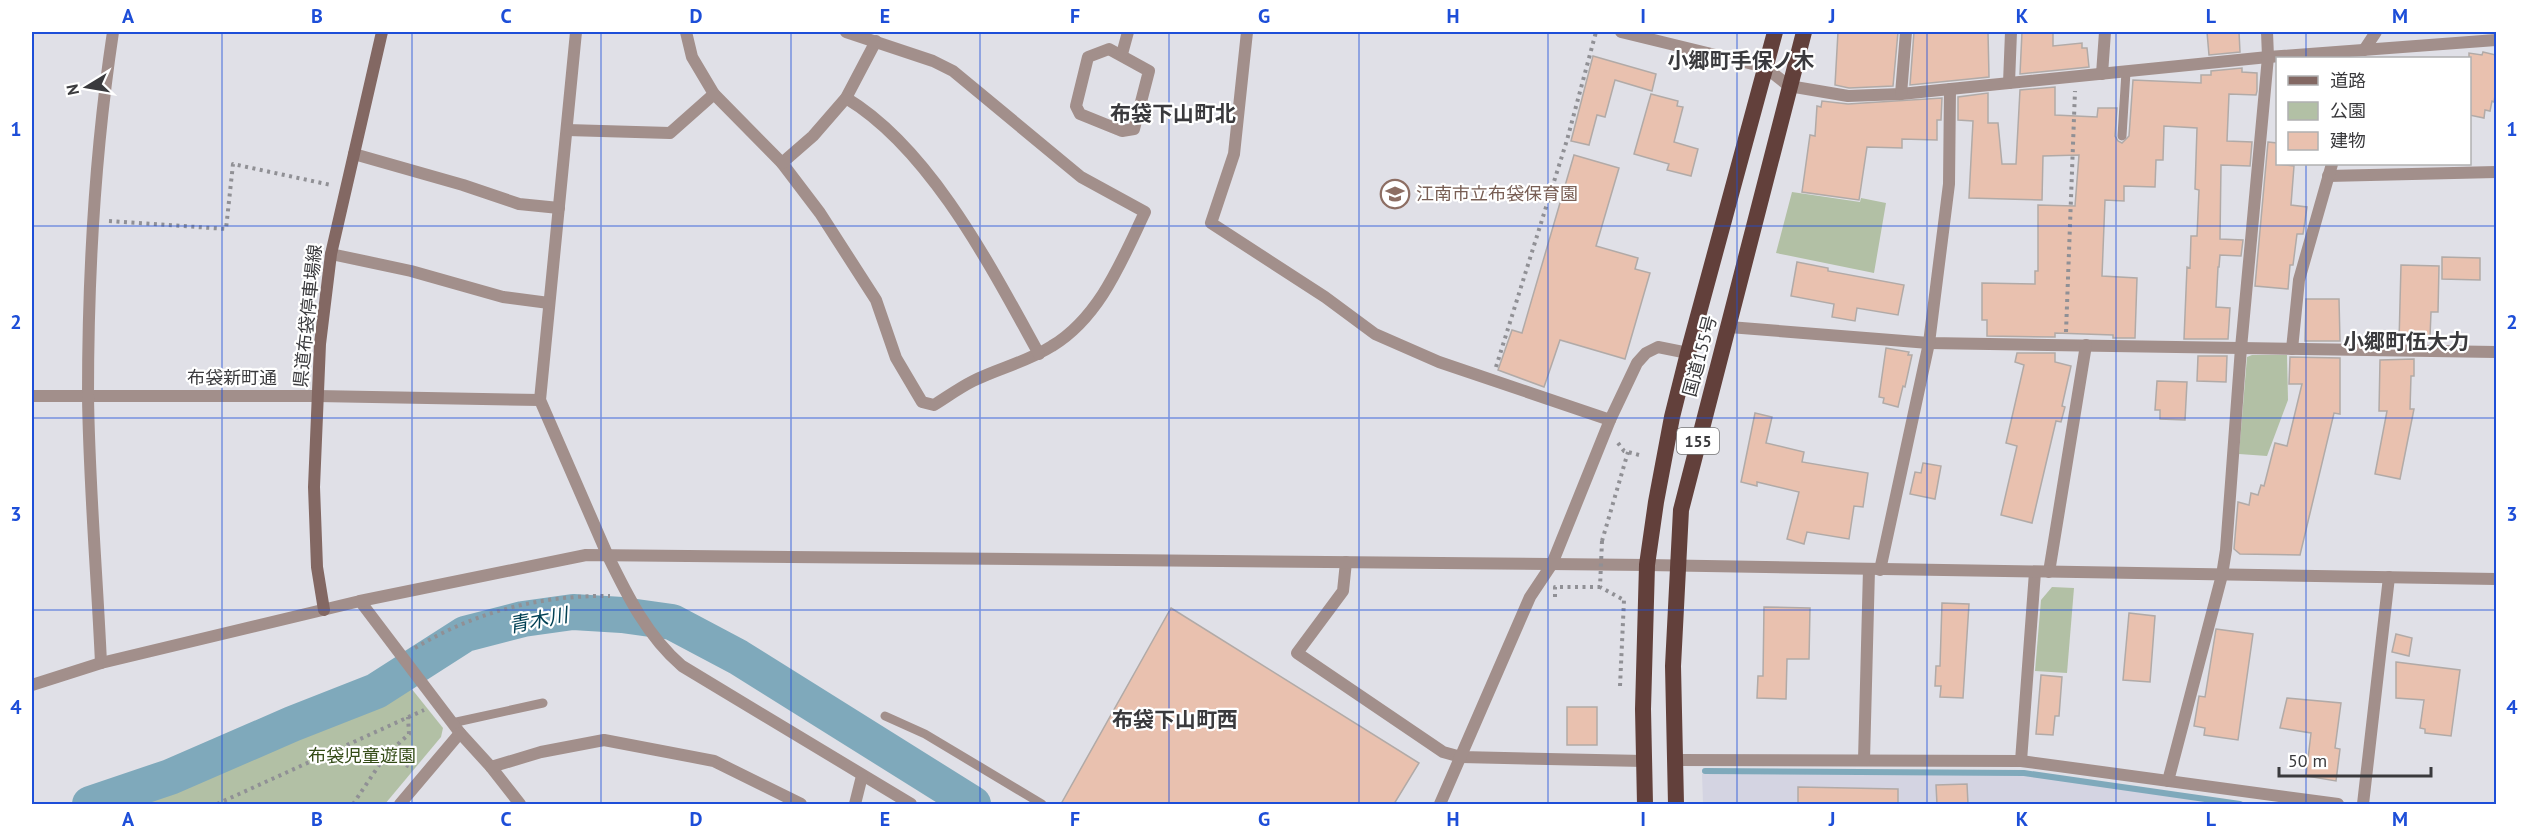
<svg xmlns="http://www.w3.org/2000/svg" width="2528" height="836" viewBox="0 0 2528 836" font-family="'PT Sans','Noto Sans JP',sans-serif">
	<style>
		.built { fill: #d4d4e2 }
		.green { fill: #b2c0a5 }
		.lines { fill: none; stroke-linecap: round; stroke-linejoin: round }
		.stream { stroke: #7fa9bb; stroke-width: 6 }
		.river { stroke: #7fa9bb; stroke-width: 36 }
		.building { fill: #e9c1af; stroke: #b1aaa7; stroke-width: 1.5 }
		.path { stroke: #909095; stroke-width: 4; stroke-dasharray: 3 4.5; stroke-linecap: butt }
		.service { stroke: #a28f8b; stroke-width: 9 }
		.minor { stroke: #a28f8b; stroke-width: 12 }
		.tertiary { stroke: #a28f8b; stroke-width: 12 }
		.secondary { stroke: #836863; stroke-width: 12 }
		.trunk { stroke: #62403b; stroke-width: 16 }
		.path-bridge { stroke: #909095; stroke-width: 4; stroke-dasharray: 3 4.5; stroke-linecap: butt }
		.grid { fill: none; stroke: #1d4ed8; stroke-width: 1.5; stroke-opacity: 0.55 }
		.labels { text-anchor: middle; stroke-width: 4.5; stroke-linejoin: round; paint-order: stroke }
		.shield { fill: #fff; stroke: #757577; stroke-width: 1.5 }
		.shield-label { font-size: 16px; font-weight: bold; fill: #3a3a3d }
		.education-label { font-size: 18px; fill: #785e54; stroke: #fff; text-anchor: start }
		.street-label { font-size: 18px; fill: #3a3a3d; stroke: #fff }
		.park-label { font-size: 18px; fill: #344c17; stroke: #fff }
		.water-label { font-size: 20px; font-style: italic; fill: #014054; stroke: #fff }
		.quarter-label { font-size: 21px; font-weight: bold; fill: #3a3a3d; stroke: #fff }
		.neatline { fill: none; stroke: #1d4ed8; stroke-width: 2 }
		.grid-label { font-size: 20px; text-anchor: middle; font-weight: bold; fill: #1d4ed8 }
	</style>
	<rect width="100%" height="100%" fill="#e0e0e7"/>
	<path class="built" d="M 1702,774 L 2024,775 L 2226,804 L 1703,804 Z"/>
	<g class="green">
		<path d="M 1792,192 L 1860,202 L 1861,198 L 1886,203 L 1874,273 L 1776,253 Z"/>
		<path d="M 2252,355 L 2287,355 L 2288,400 L 2267,456 L 2239,454 L 2247,357 Z"/>
		<path d="M 2052,587 L 2074,588 L 2067,673 L 2035,671 L 2041,600 Z"/>
		<path d="M 407,683 L 443,728 L 441,737 L 385,804 L 126,804 Z"/>
	</g>
	<g class="lines">
		<path class="stream" d="M 1705,771 L 2024,773 L 2240,804"/>
		<path class="river" d="M 90,804 L 170,777 L 292,724 L 376,691 L 465,634 L 523,619 L 573,612 L 622,615 L 672,622 L 738,657 L 973,804"/>
	</g>
	<g class="building">
		<path d="M 1838,32 L 1898,32 L 1893,86 L 1849,88 L 1835,85 Z"/>
		<path d="M 1914,32 L 1988,32 L 1989,77 L 1910,85 Z"/>
		<path d="M 2022,32 L 2053,32 L 2053,46 L 2082,43 L 2082,48 L 2087,48 L 2089,67 L 2020,74 Z"/>
		<path d="M 2207,32 L 2239,32 L 2240,52 L 2209,55 Z"/>
		<path d="M 2483,52 L 2496,55 L 2496,89 L 2494,102 L 2492,101 L 2490,111 L 2485,110 L 2484,118 L 2469,115 L 2469,53 L 2482,55 Z"/>
		<path d="M 1593,56 L 1656,74 L 1652,91 L 1615,80 L 1605,117 L 1597,115 L 1589,145 L 1571,141 Z"/>
		<path d="M 2242,68 L 2242,72 L 2257,73 L 2257,91 L 2256,95 L 2229,94 L 2227,141 L 2252,142 L 2250,166 L 2221,165 L 2220,239 L 2243,240 L 2241,256 L 2220,255 L 2219,267 L 2218,267 L 2216,307 L 2230,308 L 2228,339 L 2184,339 L 2187,267 L 2190,268 L 2191,236 L 2197,236 L 2199,190 L 2195,189 L 2197,128 L 2164,126 L 2163,160 L 2156,160 L 2155,187 L 2124,186 L 2124,201 L 2105,200 L 2102,276 L 2137,278 L 2135,338 L 2113,338 L 2113,335 L 2055,333 L 2055,337 L 1987,336 L 1987,320 L 1982,320 L 1982,283 L 2035,284 L 2035,271 L 2038,271 L 2038,205 L 2075,206 L 2079,155 L 2043,156 L 2042,200 L 1969,198 L 1973,121 L 1958,120 L 1958,97 L 1988,93 L 1988,123 L 1998,123 L 2002,164 L 2016,164 L 2020,90 L 2055,87 L 2055,115 L 2097,117 L 2098,108 L 2117,108 L 2115,136 L 2118,141 L 2122,143 L 2129,136 L 2133,80 L 2201,83 L 2201,75 L 2211,75 L 2211,71 Z"/>
		<path d="M 1651,94 L 1678,101 L 1677,106 L 1683,107 L 1674,142 L 1698,149 L 1691,176 L 1667,170 L 1669,164 L 1634,154 Z"/>
		<path d="M 1942,98 L 1941,120 L 1937,120 L 1937,140 L 1902,139 L 1902,148 L 1867,147 L 1859,200 L 1802,192 L 1810,135 L 1815,136 L 1817,106 L 1821,107 L 1822,101 L 1848,104 Z"/>
		<path d="M 2268,142 L 2277,143 L 2277,164 L 2294,166 L 2291,205 L 2307,207 L 2303,234 L 2297,234 L 2293,265 L 2290,265 L 2288,289 L 2255,286 Z"/>
		<path d="M 1574,155 L 1619,168 L 1596,246 L 1638,258 L 1635,269 L 1650,273 L 1625,359 L 1560,340 L 1544,387 L 1498,370 L 1512,330 L 1522,333 Z"/>
		<path d="M 2442,257 L 2480,258 L 2480,280 L 2442,279 Z"/>
		<path d="M 1797,262 L 1828,268 L 1828,271 L 1904,285 L 1898,315 L 1857,308 L 1855,321 L 1832,317 L 1834,304 L 1791,296 Z"/>
		<path d="M 2401,265 L 2439,266 L 2438,312 L 2431,312 L 2430,337 L 2414,336 L 2414,342 L 2399,342 Z"/>
		<path d="M 2306,299 L 2339,299 L 2340,341 L 2305,341 Z"/>
		<path d="M 1886,348 L 1909,352 L 1908,355 L 1912,355 L 1905,387 L 1903,386 L 1898,407 L 1883,403 L 1884,398 L 1879,397 Z"/>
		<path d="M 2017,353 L 2055,353 L 2055,362 L 2071,366 L 2062,406 L 2065,407 L 2061,422 L 2056,421 L 2032,523 L 2001,515 L 2017,446 L 2006,443 L 2024,365 L 2015,362 Z"/>
		<path d="M 2198,356 L 2227,356 L 2226,382 L 2197,381 Z"/>
		<path d="M 2290,357 L 2340,358 L 2340,414 L 2334,413 L 2300,555 L 2240,554 L 2234,549 L 2238,502 L 2249,505 L 2251,493 L 2258,495 L 2261,485 L 2264,486 L 2275,443 L 2287,446 L 2302,384 L 2289,384 Z"/>
		<path d="M 2414,359 L 2414,376 L 2411,376 L 2410,409 L 2414,409 L 2400,479 L 2375,474 L 2387,411 L 2379,411 L 2380,360 Z"/>
		<path d="M 2157,381 L 2187,382 L 2185,420 L 2160,419 L 2160,410 L 2155,410 Z"/>
		<path d="M 1755,413 L 1772,417 L 1766,443 L 1804,452 L 1802,462 L 1868,473 L 1863,507 L 1854,506 L 1849,539 L 1807,532 L 1804,544 L 1787,539 L 1799,492 L 1757,482 L 1757,486 L 1741,482 Z"/>
		<path d="M 1923,463 L 1941,466 L 1935,499 L 1910,494 L 1915,472 L 1921,473 Z"/>
		<path d="M 1942,603 L 1969,604 L 1963,698 L 1940,697 L 1941,686 L 1935,686 L 1936,666 L 1940,666 Z"/>
		<path d="M 1764,607 L 1810,608 L 1809,659 L 1787,659 L 1786,699 L 1757,698 L 1758,676 L 1763,676 Z"/>
		<path d="M 1171,608 L 1419,763 L 1394,804 L 1061,804 Z"/>
		<path d="M 2129,613 L 2155,616 L 2150,682 L 2123,680 Z"/>
		<path d="M 2216,629 L 2253,634 L 2238,740 L 2204,735 L 2205,728 L 2194,726 L 2199,696 L 2205,697 Z"/>
		<path d="M 2396,634 L 2412,638 L 2409,656 L 2392,652 Z"/>
		<path d="M 2396,662 L 2460,670 L 2451,736 L 2425,733 L 2425,729 L 2420,728 L 2424,700 L 2396,698 Z"/>
		<path d="M 2041,675 L 2062,677 L 2059,716 L 2055,716 L 2053,735 L 2036,734 Z"/>
		<path d="M 2287,698 L 2341,703 L 2335,748 L 2340,749 L 2336,781 L 2306,776 L 2311,733 L 2280,728 Z"/>
		<rect x="1567" y="707" width="30" height="38"/>
		<path d="M 1967,784 L 1968,804 L 1937,804 L 1936,785 Z"/>
		<path d="M 1798,787 L 1898,789 L 1898,804 L 1798,804 Z"/>
	</g>
	<g class="lines">
		<g class="path">
			<path d="M 109,221 L 226,229 L 233,164 L 331,185"/>
			<path d="M 2066,332 L 2075,91"/>
			<path d="M 1496,367 L 1567,140 L 1596,32"/>
			<path d="M 1618,443 L 1624,451 L 1643,456"/>
			<path d="M 1602,541 L 1628,452"/>
			<path d="M 1555,597 L 1555,587 L 1600,587"/>
			<path d="M 415,648 C 475,612 540,595 610,596"/>
			<path d="M 1620,686 L 1624,600"/>
			<path d="M 386,755 L 412,768"/>
			<path d="M 217,804 L 424,710"/>
			<path d="M 353,804 L 386,755 L 409,734 L 408,717"/>
		</g>
		<g class="service">
			<path d="M 2122,136 L 2126,72"/>
			<path d="M 885,716 L 925,734 L 1042,804"/>
			<path d="M 452,723 L 543,703"/>
		</g>
		<g class="minor">
			<path d="M 576,32 L 540,400 L 607,554"/>
			<path d="M 686,32 L 692,57 L 714,94 L 782,163 L 820,213 L 876,300 L 896,358 L 922,402 L 934,405 C 947,397 959,388 973,381 C 999,368 1027,362 1052,346 C 1100,317 1122,260 1145,212 L 1081,177 L 953,71 L 933,61 L 846,32"/>
			<path d="M 1247,32 L 1234,154 L 1211,223 L 1325,297 L 1375,334 L 1439,362 L 1610,420"/>
			<path d="M 1109,49 L 1149,71 L 1134,129 L 1122,131 L 1080,114 L 1076,106 L 1088,57 Z"/>
			<path d="M 2364,50 L 2376,32"/>
			<path d="M 1122,54 L 1128,32"/>
			<path d="M 2102,74 L 2105,32"/>
			<path d="M 2009,83 L 2011,32"/>
			<path d="M 1789,86 L 1848,96 L 1901,94 L 2268,57 L 2496,40"/>
			<path d="M 1901,94 L 1906,32"/>
			<path d="M 846,98 C 931,149 992,269 1039,354"/>
			<path d="M 567,130 L 670,133 L 714,94"/>
			<path d="M 354,154 L 463,185 L 519,204 L 559,208"/>
			<path d="M 782,163 L 813,136 L 846,98 L 876,41"/>
			<path d="M 2328,176 L 2496,172"/>
			<path d="M 331,254 L 411,271 L 503,297 L 549,303"/>
			<path d="M 1729,327 L 1929,343 L 2496,352"/>
			<path d="M 2292,349 L 2299,280 L 2332,164"/>
			<path d="M 32,396 L 317,396 L 540,400"/>
			<path d="M 1346,562 L 1343,591 L 1297,653 L 1443,752 L 1461,757 L 1644,761"/>
			<path d="M 1880,570 L 1929,343 L 1949,184 L 1950,89"/>
			<path d="M 2049,572 L 2086,345"/>
			<path d="M 360,601 L 460,733 L 491,767 L 520,804"/>
			<path d="M 101,663 C 97,574 89,484 88,395 C 88,274 95,151 113,32"/>
			<path d="M 1676,760 L 2021,761 L 2338,804"/>
			<path d="M 1864,760 L 1869,569"/>
			<path d="M 2021,761 L 2035,572"/>
			<path d="M 491,767 L 541,752 L 604,740 L 714,761 L 801,804"/>
			<path d="M 2168,781 L 2222,575 L 2226,550 L 2241,348 L 2268,57 L 2267,32"/>
			<path d="M 400,804 L 460,733"/>
			<path d="M 1440,804 L 1530,597 L 1552,564 L 1610,420 L 1637,363 L 1646,353 L 1658,347 L 1688,353"/>
			<path d="M 2363,804 L 2389,577"/>
		</g>
		<g class="tertiary">
			<path d="M 1621,32 L 1765,67 L 1789,86"/>
			<path d="M 607,554 C 627,595 647,636 682,666 L 911,804"/>
			<path d="M 32,685 L 101,663 L 360,601 L 586,555 L 1647,565 L 2496,579"/>
			<path d="M 855,804 L 862,776"/>
		</g>
		<path class="secondary" d="M 324,610 L 317,567 L 314,487 L 320,344 L 331,254 L 382,32"/>
		<g class="trunk">
			<path d="M 1645,804 L 1643,709 L 1647,565 L 1656,502 L 1672,417 L 1688,353 L 1775,32"/>
			<path d="M 1676,804 L 1673,666 L 1681,510 L 1804,32"/>
		</g>
		<path class="path-bridge" d="M 1602,541 L 1600,587 L 1624,600"/>
	</g>
	<path class="grid" d="M 222,32 L 222,804M 412,32 L 412,804M 601,32 L 601,804M 791,32 L 791,804M 980,32 L 980,804M 1169,32 L 1169,804M 1359,32 L 1359,804M 1548,32 L 1548,804M 1737,32 L 1737,804M 1927,32 L 1927,804M 2116,32 L 2116,804M 2306,32 L 2306,58M 2306,164 L 2306,804M 32,226 L 2496,226M 32,418 L 2496,418M 32,610 L 2496,610"/>
	<defs>
		<g id="school-ring" transform="scale(1.5)"><circle r="9.5" fill="#fff" stroke="#8d6e63" stroke-width="1.5"/><path d="M0-5L7-2L0 1L-7-2ZM-4 1L0 2.5L4 1V4Q0 6-4 4Z" fill="#8d6e63"/></g>
	</defs>
	<g fill-rule="evenodd">
		<use href="#school-ring" x="1395" y="194"/>
	</g>
	<g class="labels">
		<rect class="shield" x="1677" y="428" width="42" height="26" rx="4.5"/>
		<g class="shield-label">
			<text x="1698" y="447">155</text>
		</g>
		<g class="education-label">
			<text x="1416" y="200">江南市立布袋保育園</text>
		</g>
		<g class="street-label">
			<text transform="translate(308 316) rotate(-84)" y="6">県道布袋停車場線</text>
			<text transform="translate(1700 356) rotate(-75)" y="6">国道155号</text>
			<text x="232" y="384">布袋新町通</text>
		</g>
		<g class="park-label">
			<text x="362" y="762">布袋児童遊園</text>
		</g>
		<g class="water-label">
			<text transform="translate(538 620) rotate(-11)" y="7">青木川</text>
		</g>
		<g class="quarter-label">
			<text x="1741" y="68">小郷町手保ノ木</text>
			<text x="1173" y="121">布袋下山町北</text>
			<text x="2406" y="349">小郷町伍大力</text>
			<text x="1175" y="727">布袋下山町西</text>
		</g>
	</g>
	<rect width="2528" height="836" fill="none" stroke="#ffffff" stroke-width="66"/>
	<rect x="2276" y="57" width="195" height="108" fill="#ffffff" stroke="#b0b0b1" stroke-width="1.5"/>
	<rect x="2288" y="76" width="30" height="9" fill="#836863" stroke="#b0b0b1" stroke-width="1.5"/>
	<text x="2330" y="87" font-size="18" fill="#3a3a3d">道路</text>
	<rect x="2288" y="102" width="30" height="18" fill="#b2c0a5" stroke="#b0b0b1" stroke-width="1.5"/>
	<text x="2330" y="117" font-size="18" fill="#3a3a3d">公園</text>
	<rect x="2288" y="132" width="30" height="18" fill="#e9c1af" stroke="#b0b0b1" stroke-width="1.5"/>
	<text x="2330" y="147" font-size="18" fill="#3a3a3d">建物</text>
	<g transform="translate(87 87) rotate(259)" stroke="#ffffff" stroke-width="4.5" paint-order="stroke">
	<path d="M0-4.5L10 22L0 15L-10 22Z" fill="#3a3a3d"/>
	<text y="-9" font-size="16" font-weight="bold" text-anchor="middle" fill="#3a3a3d">N</text>
	</g>
	<path d="M2279 767v9h152v-9" fill="none" stroke="#3a3a3d" stroke-width="3"/>
	<text x="2288" y="767" font-size="18" fill="#3a3a3d" stroke="#ffffff" stroke-width="4.5" paint-order="stroke">50 m</text>
	<rect x="33" y="33" width="2462" height="770" class="neatline"/>
	<g class="grid-label">
		<text x="128" y="23">A</text>
		<text x="317" y="23">B</text>
		<text x="506" y="23">C</text>
		<text x="696" y="23">D</text>
		<text x="885" y="23">E</text>
		<text x="1075" y="23">F</text>
		<text x="1264" y="23">G</text>
		<text x="1453" y="23">H</text>
		<text x="1643" y="23">I</text>
		<text x="1832" y="23">J</text>
		<text x="2022" y="23">K</text>
		<text x="2211" y="23">L</text>
		<text x="2400" y="23">M</text>
		<text x="16" y="136">1</text>
		<text x="2512" y="136">1</text>
		<text x="16" y="329">2</text>
		<text x="2512" y="329">2</text>
		<text x="16" y="521">3</text>
		<text x="2512" y="521">3</text>
		<text x="16" y="714">4</text>
		<text x="2512" y="714">4</text>
		<text x="128" y="826">A</text>
		<text x="317" y="826">B</text>
		<text x="506" y="826">C</text>
		<text x="696" y="826">D</text>
		<text x="885" y="826">E</text>
		<text x="1075" y="826">F</text>
		<text x="1264" y="826">G</text>
		<text x="1453" y="826">H</text>
		<text x="1643" y="826">I</text>
		<text x="1832" y="826">J</text>
		<text x="2022" y="826">K</text>
		<text x="2211" y="826">L</text>
		<text x="2400" y="826">M</text>
	</g>
</svg>
